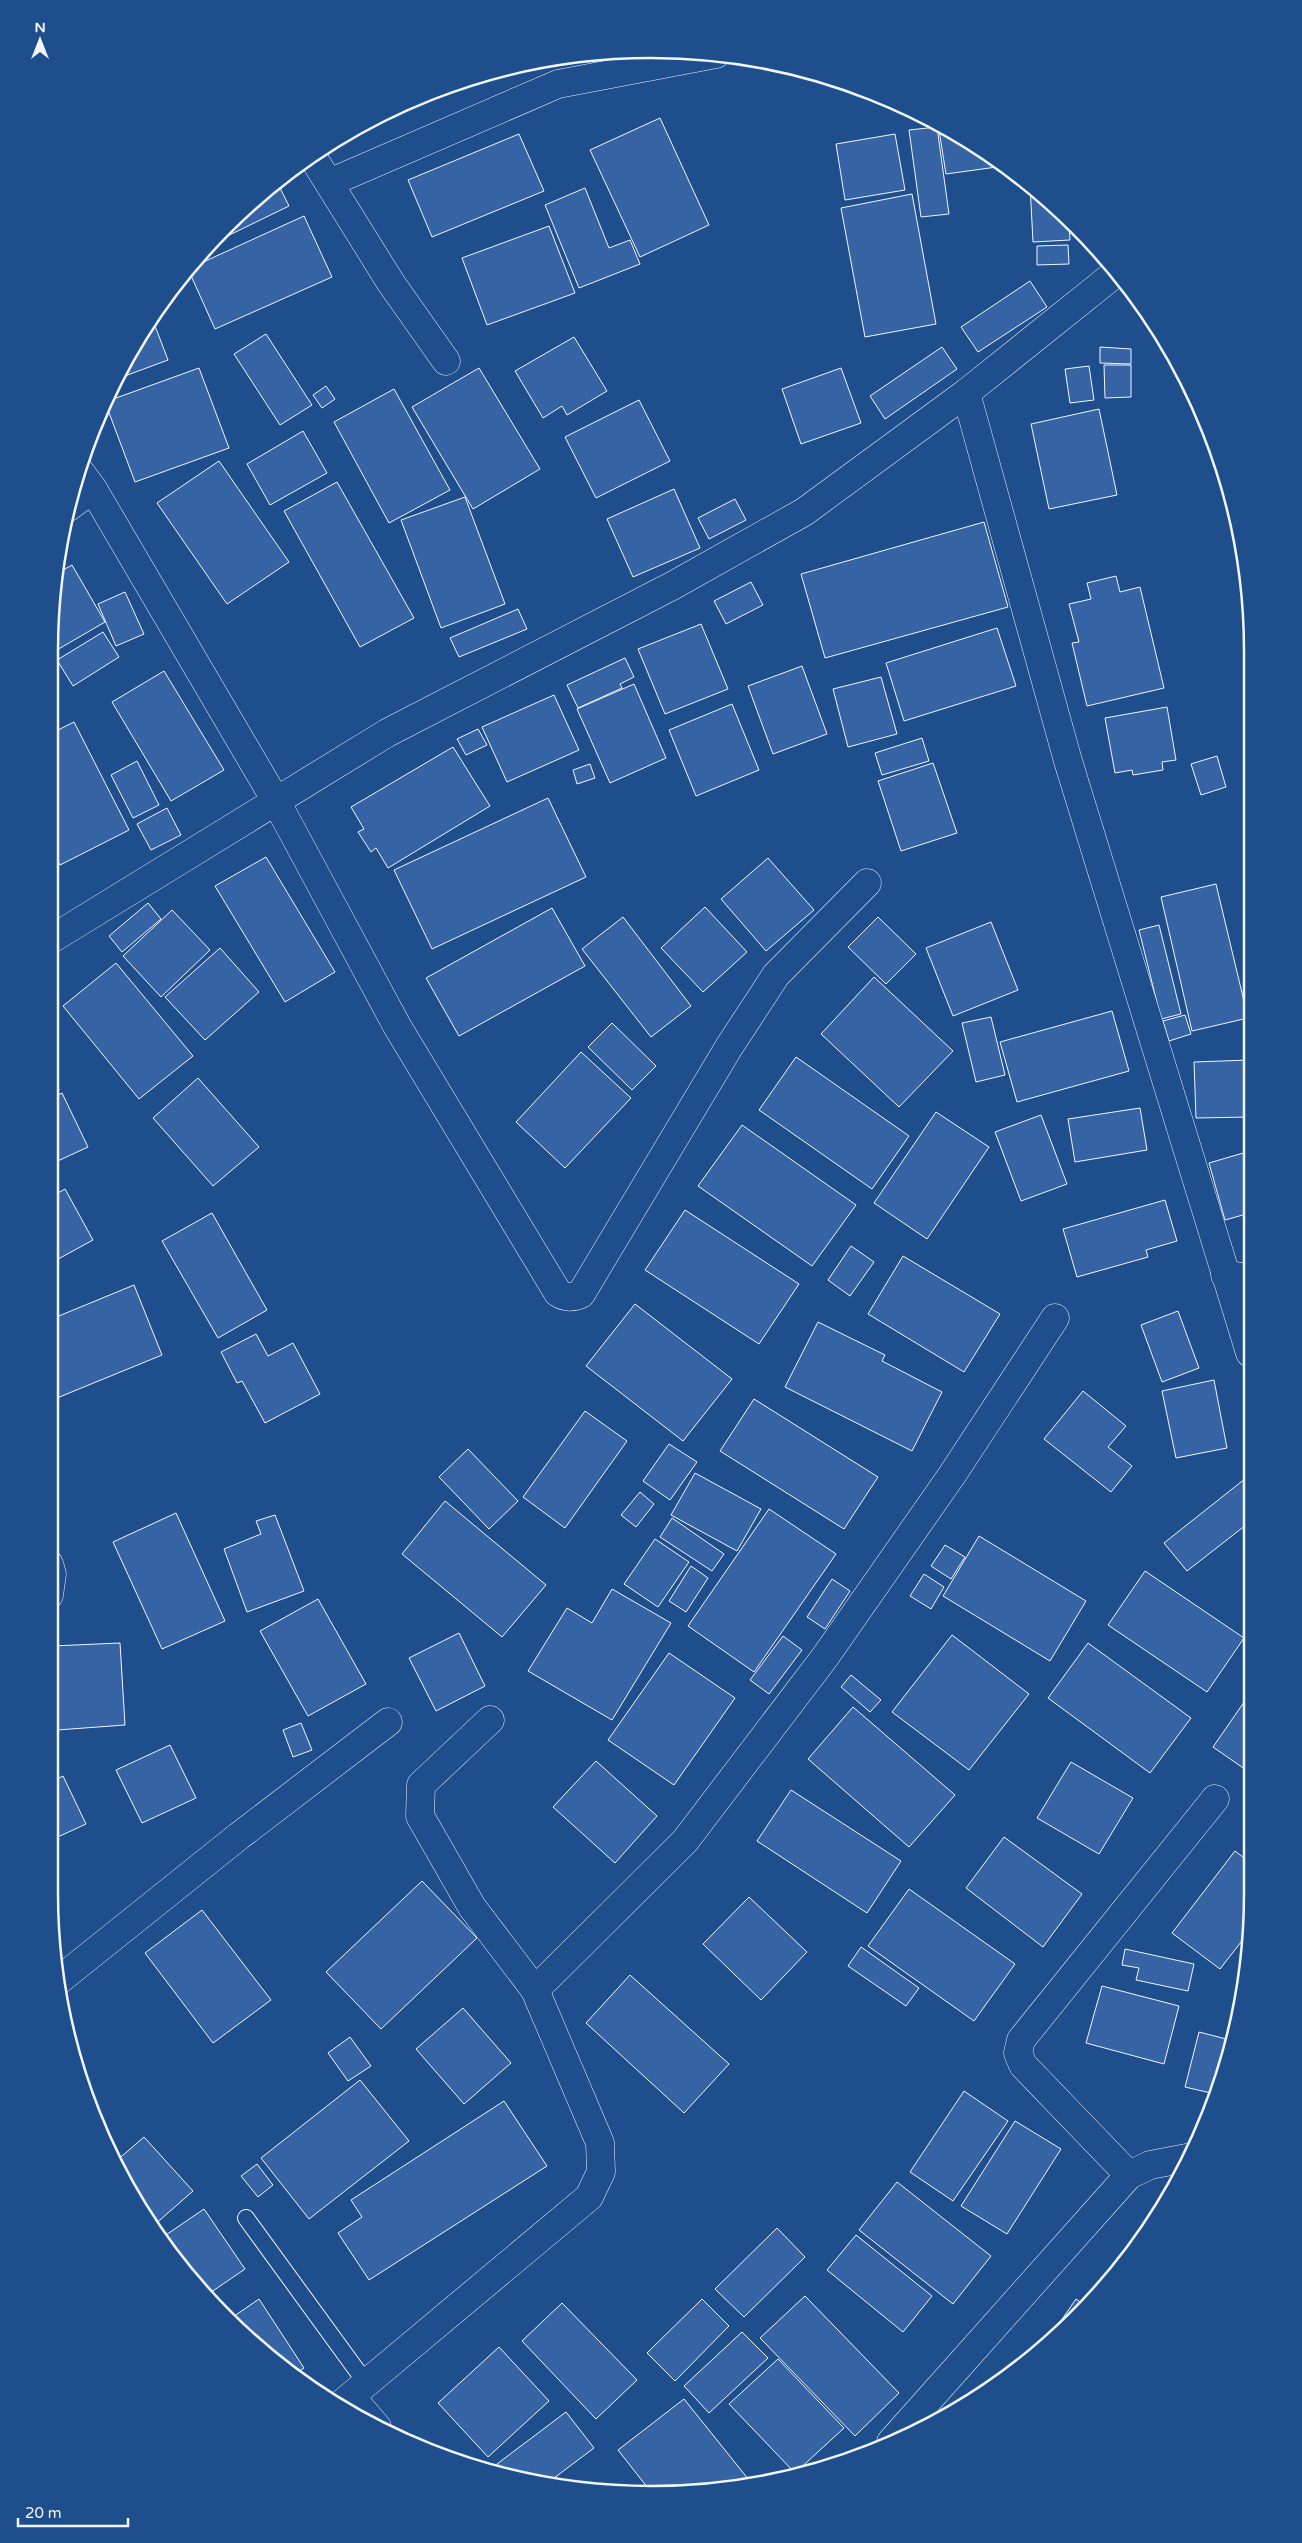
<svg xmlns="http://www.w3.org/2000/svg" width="1302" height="2543" viewBox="0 0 1302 2543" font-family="'Varela Round',sans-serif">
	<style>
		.building { fill: #3563a3; stroke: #f2f6ff }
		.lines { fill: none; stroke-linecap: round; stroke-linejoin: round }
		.service-casing { stroke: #f2f6ff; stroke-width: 18 }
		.minor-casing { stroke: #f2f6ff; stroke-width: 29 }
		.service { stroke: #1f4e8c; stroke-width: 16 }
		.minor { stroke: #1f4e8c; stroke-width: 28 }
		.power { stroke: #ffb74d; stroke-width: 1; stroke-dasharray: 18 4 2.5 4; stroke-linecap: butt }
		.rim { fill: none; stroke: #f2f6ff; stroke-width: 2.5 }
	</style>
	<rect width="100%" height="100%" fill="#1f4e8c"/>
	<g class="building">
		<path d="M 660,118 L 709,225 L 640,257 L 590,150 Z"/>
		<path d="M 938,124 L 1004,165 L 1004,166 L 946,174 Z"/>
		<path d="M 937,127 L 949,214 L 921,217 L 909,130 Z"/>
		<path d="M 519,134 L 544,191 L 432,237 L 408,180 Z"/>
		<path d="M 895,134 L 905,190 L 845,200 L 836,144 Z"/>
		<path d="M 277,182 L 289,206 L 211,244 L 254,198 Z"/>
		<path d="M 1030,185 L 1069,225 L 1070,240 L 1033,242 Z"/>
		<path d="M 585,188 L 609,248 L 630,240 L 640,264 L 579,288 L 545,205 Z"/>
		<path d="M 912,194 L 936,324 L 865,337 L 841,208 Z"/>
		<path d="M 304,216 L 332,277 L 215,329 L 188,269 Z"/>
		<path d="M 549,226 L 575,293 L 487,325 L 462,258 Z"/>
		<path d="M 1068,245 L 1069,264 L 1037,265 L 1037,246 Z"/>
		<path d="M 1030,281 L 1047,307 L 978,352 L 961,327 Z"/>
		<path d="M 152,318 L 168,360 L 114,380 Z"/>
		<path d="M 266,334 L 312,405 L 280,425 L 234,354 Z"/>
		<path d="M 574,337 L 607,391 L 567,415 L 562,406 L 543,418 L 515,371 Z"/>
		<path d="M 942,347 L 957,369 L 885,419 L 870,396 Z"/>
		<path d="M 1100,347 L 1131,349 L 1131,364 L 1100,363 Z"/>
		<path d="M 1104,365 L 1131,365 L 1131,397 L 1105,398 Z"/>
		<path d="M 1089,366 L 1094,400 L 1070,403 L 1065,369 Z"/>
		<path d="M 199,368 L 229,448 L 135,482 L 105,402 Z"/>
		<path d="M 479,368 L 540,469 L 473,509 L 412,407 Z"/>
		<path d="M 841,368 L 861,423 L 801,444 L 782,389 Z"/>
		<path d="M 326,386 L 335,399 L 322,408 L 313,395 Z"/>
		<path d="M 394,389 L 450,490 L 389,523 L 334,422 Z"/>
		<path d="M 639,400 L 670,461 L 596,498 L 565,437 Z"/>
		<path d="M 1099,409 L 1117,495 L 1049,509 L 1031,424 Z"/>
		<path d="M 303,431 L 327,473 L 270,505 L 247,464 Z"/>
		<path d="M 219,461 L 289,562 L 227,604 L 157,503 Z"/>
		<path d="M 337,482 L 414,618 L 360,647 L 284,511 Z"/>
		<path d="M 674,489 L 700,548 L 633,577 L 607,519 Z"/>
		<path d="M 465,497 L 505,604 L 441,628 L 401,520 Z"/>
		<path d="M 735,499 L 746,520 L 709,539 L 698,518 Z"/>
		<path d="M 984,522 L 1008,607 L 825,658 L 801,574 Z"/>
		<path d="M 72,565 L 105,622 L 50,654 L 50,612 L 56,574 Z"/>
		<path d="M 1116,576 L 1120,592 L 1140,587 L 1164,688 L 1087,706 L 1072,643 L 1079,642 L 1069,604 L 1091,599 L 1087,583 Z"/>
		<path d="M 751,582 L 763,605 L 726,624 L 714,601 Z"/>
		<path d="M 125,592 L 144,634 L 116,646 L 98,604 Z"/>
		<path d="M 518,609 L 527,629 L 459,657 L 450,638 Z"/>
		<path d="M 701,624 L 728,689 L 665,714 L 638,649 Z"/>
		<path d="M 997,628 L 1016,686 L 904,721 L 886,663 Z"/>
		<path d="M 103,632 L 119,657 L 73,686 L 57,660 Z"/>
		<path d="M 625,658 L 634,677 L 620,684 L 622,688 L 578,708 L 567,685 Z"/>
		<path d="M 802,666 L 827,734 L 773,754 L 748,686 Z"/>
		<path d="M 164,671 L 224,770 L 171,801 L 112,702 Z"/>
		<path d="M 881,677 L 897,734 L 848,747 L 833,689 Z"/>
		<path d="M 634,684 L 666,758 L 610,783 L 577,709 Z"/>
		<path d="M 554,695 L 579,750 L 507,782 L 482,727 Z"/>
		<path d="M 732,704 L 759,770 L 696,796 L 669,730 Z"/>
		<path d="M 1167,707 L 1176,760 L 1162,762 L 1163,770 L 1133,775 L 1132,770 L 1115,773 L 1105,718 Z"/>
		<path d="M 74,722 L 129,830 L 60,865 L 50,844 L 50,734 Z"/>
		<path d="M 478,729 L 487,745 L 466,755 L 457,739 Z"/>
		<path d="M 922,738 L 929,761 L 882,775 L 875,753 Z"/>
		<path d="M 453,747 L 490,806 L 388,868 L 376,848 L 371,852 L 358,832 L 364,829 L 351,807 Z"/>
		<path d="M 1217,756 L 1226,787 L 1201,795 L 1191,764 Z"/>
		<path d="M 137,761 L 159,805 L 133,818 L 111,775 Z"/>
		<path d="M 933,763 L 957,833 L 901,851 L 878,781 Z"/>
		<path d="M 590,764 L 595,778 L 577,784 L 573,770 Z"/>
		<path d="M 548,798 L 586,877 L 432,949 L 394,870 Z"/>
		<path d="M 167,808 L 181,835 L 151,850 L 137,824 Z"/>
		<path d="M 266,857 L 335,972 L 285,1002 L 215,886 Z"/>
		<path d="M 768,858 L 814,910 L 766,951 L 721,899 Z"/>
		<path d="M 1216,884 L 1248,1018 L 1192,1031 L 1161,897 Z"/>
		<path d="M 148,903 L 161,919 L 122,952 L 109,936 Z"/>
		<path d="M 705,907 L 747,952 L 703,992 L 661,948 Z"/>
		<path d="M 552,908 L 585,966 L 459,1036 L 426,978 Z"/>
		<path d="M 172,910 L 210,950 L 161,997 L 123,956 Z"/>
		<path d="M 623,917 L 691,1006 L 651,1037 L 582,949 Z"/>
		<path d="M 878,917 L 916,954 L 886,984 L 848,947 Z"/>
		<path d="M 991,922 L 1018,990 L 953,1016 L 926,948 Z"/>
		<path d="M 1159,925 L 1181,1014 L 1161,1019 L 1139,930 Z"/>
		<path d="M 220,948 L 259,992 L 205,1040 L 165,997 Z"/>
		<path d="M 116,963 L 193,1056 L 139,1099 L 63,1006 Z"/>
		<path d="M 874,977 L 953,1051 L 899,1107 L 821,1034 Z"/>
		<path d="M 1112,1011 L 1129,1071 L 1017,1102 L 1000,1042 Z"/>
		<path d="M 1185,1015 L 1191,1034 L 1169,1041 L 1163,1021 Z"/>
		<path d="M 991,1017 L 1005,1075 L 976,1082 L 962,1023 Z"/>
		<path d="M 612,1023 L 656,1066 L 632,1090 L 588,1047 Z"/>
		<path d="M 581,1052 L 631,1098 L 565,1168 L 516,1122 Z"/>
		<path d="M 796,1057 L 909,1136 L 872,1189 L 759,1110 Z"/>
		<path d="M 1249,1060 L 1250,1117 L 1196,1118 L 1194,1062 Z"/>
		<path d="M 50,1072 L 59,1090 L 50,1094 Z"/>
		<path d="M 198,1078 L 259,1147 L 213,1186 L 153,1118 Z"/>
		<path d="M 62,1093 L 88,1147 L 49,1165 L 50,1099 Z"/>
		<path d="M 1140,1108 L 1147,1150 L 1075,1162 L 1068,1119 Z"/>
		<path d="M 936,1112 L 989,1147 L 927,1239 L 874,1203 Z"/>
		<path d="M 1041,1115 L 1067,1184 L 1021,1201 L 995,1132 Z"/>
		<path d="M 742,1125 L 856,1205 L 812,1266 L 698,1186 Z"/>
		<path d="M 1250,1151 L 1250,1213 L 1225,1220 L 1209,1163 Z"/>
		<path d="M 65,1189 L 93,1240 L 49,1264 L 49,1198 Z"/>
		<path d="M 1165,1200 L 1177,1241 L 1146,1250 L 1148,1257 L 1077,1277 L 1063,1229 Z"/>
		<path d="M 685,1210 L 799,1284 L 759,1344 L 645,1270 Z"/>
		<path d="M 212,1213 L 267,1310 L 218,1338 L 162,1241 Z"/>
		<path d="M 851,1246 L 874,1262 L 850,1296 L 828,1280 Z"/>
		<path d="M 903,1256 L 1000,1314 L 964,1372 L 868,1314 Z"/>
		<path d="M 134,1285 L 162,1355 L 52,1400 L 49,1392 L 49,1320 Z"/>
		<path d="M 635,1304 L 732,1379 L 683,1441 L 586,1366 Z"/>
		<path d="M 1178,1311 L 1199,1368 L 1162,1382 L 1141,1325 Z"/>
		<path d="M 818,1322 L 885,1355 L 882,1361 L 942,1392 L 912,1451 L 785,1387 Z"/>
		<path d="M 256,1334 L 268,1356 L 293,1343 L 320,1394 L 265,1423 L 242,1381 L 237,1383 L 221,1352 Z"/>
		<path d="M 1214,1380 L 1227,1448 L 1176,1458 L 1162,1391 Z"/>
		<path d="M 1083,1391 L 1126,1426 L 1108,1447 L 1132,1466 L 1111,1492 L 1044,1439 Z"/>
		<path d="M 754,1399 L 878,1477 L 844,1529 L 720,1451 Z"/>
		<path d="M 585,1411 L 627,1441 L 565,1528 L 523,1497 Z"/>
		<path d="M 669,1444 L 697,1462 L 670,1500 L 643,1481 Z"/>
		<path d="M 468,1449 L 518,1501 L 489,1529 L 439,1477 Z"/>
		<path d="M 695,1473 L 761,1509 L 737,1551 L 671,1515 Z"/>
		<path d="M 1246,1478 L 1251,1485 L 1251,1521 L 1187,1571 L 1164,1543 Z"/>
		<path d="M 640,1492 L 654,1504 L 636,1527 L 621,1515 Z"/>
		<path d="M 445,1501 L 546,1585 L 502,1637 L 402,1554 Z"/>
		<path d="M 769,1509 L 836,1554 L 754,1672 L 688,1626 Z"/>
		<path d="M 176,1513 L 225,1621 L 162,1649 L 113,1542 Z"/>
		<path d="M 275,1515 L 304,1591 L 247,1612 L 224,1549 L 261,1534 L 256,1521 Z"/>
		<path d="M 672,1518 L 724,1554 L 712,1571 L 660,1537 Z"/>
		<path d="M 979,1536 L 1086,1601 L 1050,1661 L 943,1596 Z"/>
		<path d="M 655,1539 L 689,1562 L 658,1607 L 624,1584 Z"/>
		<path d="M 945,1545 L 965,1557 L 951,1579 L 931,1566 Z"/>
		<path d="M 691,1566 L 708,1578 L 686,1612 L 669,1601 Z"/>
		<path d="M 1145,1571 L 1244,1638 L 1207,1692 L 1108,1625 Z"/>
		<path d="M 924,1574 L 944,1587 L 931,1609 L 910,1596 Z"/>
		<path d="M 832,1579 L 850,1591 L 825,1629 L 807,1617 Z"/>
		<path d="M 612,1589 L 671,1623 L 612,1720 L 528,1671 L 567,1608 L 592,1623 Z"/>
		<path d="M 318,1599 L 366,1684 L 308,1716 L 260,1631 Z"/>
		<path d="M 459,1633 L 485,1686 L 436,1711 L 409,1658 Z"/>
		<path d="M 952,1635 L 1029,1694 L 969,1770 L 892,1712 Z"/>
		<path d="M 783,1636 L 802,1650 L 769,1694 L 750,1680 Z"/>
		<path d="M 120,1643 L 125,1725 L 57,1730 L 52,1646 Z"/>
		<path d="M 1088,1643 L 1191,1718 L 1150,1773 L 1048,1698 Z"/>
		<path d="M 669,1653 L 735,1698 L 674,1785 L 608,1740 Z"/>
		<path d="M 851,1675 L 881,1700 L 870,1712 L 841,1687 Z"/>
		<path d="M 1251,1692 L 1252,1774 L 1213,1747 Z"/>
		<path d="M 853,1707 L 955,1795 L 909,1847 L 808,1759 Z"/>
		<path d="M 301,1723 L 312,1750 L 293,1757 L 283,1730 Z"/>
		<path d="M 170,1745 L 196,1798 L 142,1823 L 116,1770 Z"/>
		<path d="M 596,1761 L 657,1816 L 615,1863 L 553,1807 Z"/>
		<path d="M 1071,1762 L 1133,1798 L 1099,1854 L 1037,1818 Z"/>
		<path d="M 63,1776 L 86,1824 L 49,1841 L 49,1783 Z"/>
		<path d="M 791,1790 L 901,1861 L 867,1913 L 757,1841 Z"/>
		<path d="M 1004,1837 L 1082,1894 L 1043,1947 L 966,1888 Z"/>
		<path d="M 1235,1851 L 1252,1864 L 1252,1928 L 1220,1969 L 1172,1933 Z"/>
		<path d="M 422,1881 L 477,1938 L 381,2029 L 326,1972 Z"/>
		<path d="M 909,1889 L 1015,1964 L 974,2021 L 868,1946 Z"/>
		<path d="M 749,1897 L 807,1952 L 761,2000 L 703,1944 Z"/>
		<path d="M 202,1910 L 271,2000 L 213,2043 L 145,1953 Z"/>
		<path d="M 861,1947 L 919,1988 L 906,2006 L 848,1966 Z"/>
		<path d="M 1125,1949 L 1194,1964 L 1188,1991 L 1136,1980 L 1139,1968 L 1122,1965 Z"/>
		<path d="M 630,1975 L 729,2064 L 684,2113 L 586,2023 Z"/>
		<path d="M 1102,1986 L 1179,2006 L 1164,2064 L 1086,2043 Z"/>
		<path d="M 463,2008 L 511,2063 L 464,2104 L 416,2049 Z"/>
		<path d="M 1199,2032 L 1234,2041 L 1215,2094 L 1185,2087 Z"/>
		<path d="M 350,2037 L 371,2066 L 348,2081 L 328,2053 Z"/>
		<path d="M 360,2080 L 409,2141 L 309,2219 L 261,2158 Z"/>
		<path d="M 964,2091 L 1008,2121 L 953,2201 L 910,2172 Z"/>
		<path d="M 504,2101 L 547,2166 L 369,2280 L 338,2233 L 362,2217 L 351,2200 Z"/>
		<path d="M 1015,2121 L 1061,2149 L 1007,2234 L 961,2206 Z"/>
		<path d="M 144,2137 L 193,2191 L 152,2227 L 129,2193 L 115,2162 Z"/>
		<path d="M 257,2164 L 273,2185 L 258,2197 L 241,2176 Z"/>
		<path d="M 897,2182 L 991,2256 L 953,2304 L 859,2230 Z"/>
		<path d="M 204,2209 L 245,2269 L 207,2295 L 173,2259 L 160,2239 Z"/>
		<path d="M 777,2228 L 805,2257 L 744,2317 L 715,2289 Z"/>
		<path d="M 856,2235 L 932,2296 L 903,2332 L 827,2270 Z"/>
		<path d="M 805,2296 L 899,2393 L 855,2436 L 760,2338 Z"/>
		<path d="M 259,2299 L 304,2368 L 295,2374 L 254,2345 L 230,2319 Z"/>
		<path d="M 702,2299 L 729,2326 L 675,2381 L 647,2353 Z"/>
		<path d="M 1076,2299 L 1086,2306 L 1077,2318 L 1045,2344 Z"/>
		<path d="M 562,2303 L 637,2380 L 596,2419 L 522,2341 Z"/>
		<path d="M 742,2332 L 768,2358 L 709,2413 L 684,2386 Z"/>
		<path d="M 499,2347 L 549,2401 L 488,2457 L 438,2403 Z"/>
		<path d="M 778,2359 L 844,2428 L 795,2473 L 729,2404 Z"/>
		<path d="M 684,2399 L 753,2485 L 729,2489 L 651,2492 L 618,2450 Z"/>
		<path d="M 566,2412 L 594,2448 L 546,2484 L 504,2474 L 497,2464 Z"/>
	</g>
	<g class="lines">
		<g class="service-casing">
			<path id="service" d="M 246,2218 L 366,2383"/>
		</g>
		<g class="minor-casing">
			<g id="minor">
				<path d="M 312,156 L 391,283 L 446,361"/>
				<path d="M 329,183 L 558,84 L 716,54"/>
				<path d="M 966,393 L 1068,761 L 1250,1353"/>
				<path d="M 79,470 L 93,489 L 276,801 L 397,1026 L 558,1293 C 566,1298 572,1298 581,1294 L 729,1047 L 776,975 L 867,883"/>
				<path d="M 67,508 L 93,489"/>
				<path d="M 50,940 L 387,733 L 672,586 L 804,512 L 966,393 L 1117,272"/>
				<path d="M 1225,1275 L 1250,1278"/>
				<path d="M 49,1595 L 52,1574 L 49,1564"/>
				<path d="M 58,1981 L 239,1836 L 388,1722"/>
				<path d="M 535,1990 L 685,1841 L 825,1657 L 952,1475 L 1055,1318"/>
				<path d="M 1129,2175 L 1023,2065 L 1018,2053 L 1021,2040 L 1215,1799"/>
				<path d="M 351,2397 L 377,2427"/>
				<path d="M 339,2406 L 589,2197 L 601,2172 L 600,2143 L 535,1990 L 472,1907 L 420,1816 L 421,1785 L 490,1720"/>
				<path d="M 891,2442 L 1129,2175 L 1150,2165 L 1192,2157"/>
			</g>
		</g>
		<use href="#service" class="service"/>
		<use href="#minor" class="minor"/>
		<path class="power" d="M 1223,480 L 1248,589"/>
	</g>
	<path d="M0 0H1302V2543H0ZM651 58H651A593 593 0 0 1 1244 651V1893A593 593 0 0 1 651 2486H651A593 593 0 0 1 58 1893V651A593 593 0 0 1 651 58Z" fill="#1f4e8c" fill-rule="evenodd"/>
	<path class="rim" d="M651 58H651A593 593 0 0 1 1244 651V1893A593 593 0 0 1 651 2486H651A593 593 0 0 1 58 1893V651A593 593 0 0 1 651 58Z"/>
	<g transform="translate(40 40)" stroke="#1f4e8c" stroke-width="4" paint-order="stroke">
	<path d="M0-4L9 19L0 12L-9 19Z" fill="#f2f6ff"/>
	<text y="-8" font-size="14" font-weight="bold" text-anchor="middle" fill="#f2f6ff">N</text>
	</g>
	<path d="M18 2518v8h110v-8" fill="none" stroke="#f2f6ff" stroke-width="2.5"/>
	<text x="25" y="2518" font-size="15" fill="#f2f6ff" stroke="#1f4e8c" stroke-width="4" paint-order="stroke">20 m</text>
</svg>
